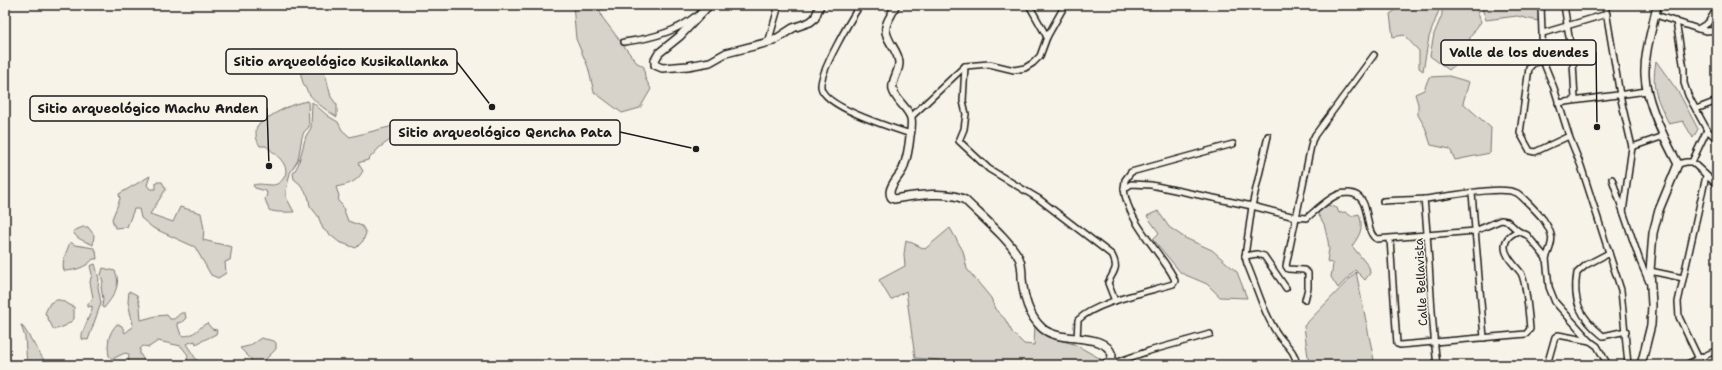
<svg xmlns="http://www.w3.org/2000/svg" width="1722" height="370" viewBox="0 0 1722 370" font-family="'Shantell Sans',sans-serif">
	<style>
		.green { fill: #d7d3cb; stroke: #7a7874 }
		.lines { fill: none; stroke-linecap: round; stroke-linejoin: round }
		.street-casing { stroke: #1c1c1c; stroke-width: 8 }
		.secondary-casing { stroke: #1c1c1c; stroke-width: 10 }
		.street { stroke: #f7f3e8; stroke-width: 5 }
		.secondary { stroke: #f7f3e8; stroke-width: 7 }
		.labels { text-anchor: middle; stroke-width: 3; stroke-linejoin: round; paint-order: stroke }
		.street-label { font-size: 12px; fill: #1c1c1c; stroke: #f7f3e8 }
		.leader { fill: none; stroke: #1c1c1c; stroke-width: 1.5 }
		.callout-dot { fill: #1c1c1c; stroke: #f7f3e8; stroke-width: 1.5 }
		.callout { fill: #f7f3e8; stroke: #1c1c1c; stroke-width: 1.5 }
		.callout-label { font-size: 13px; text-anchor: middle; font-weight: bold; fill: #1c1c1c }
	</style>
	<rect width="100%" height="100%" fill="#f7f3e8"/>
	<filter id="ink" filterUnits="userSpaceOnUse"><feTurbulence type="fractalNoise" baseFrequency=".025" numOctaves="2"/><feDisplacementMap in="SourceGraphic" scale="8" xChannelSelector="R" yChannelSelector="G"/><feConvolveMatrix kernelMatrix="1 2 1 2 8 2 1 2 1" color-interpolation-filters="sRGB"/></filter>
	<g filter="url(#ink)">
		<g class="green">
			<path d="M 573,5 L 598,5 L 602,17 L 636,62 L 644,67 L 645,78 L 651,89 L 640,108 L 622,113 L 594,92 L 588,67 L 576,39 Z"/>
			<path d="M 1403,5 L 1439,5 L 1439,10 L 1429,37 L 1423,71 L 1419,68 L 1419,51 L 1404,35 L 1393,37 L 1390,14 Z"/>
			<path d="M 1442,5 L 1475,5 L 1481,22 C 1477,27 1473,32 1470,38 C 1464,51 1461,61 1449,70 L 1430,56 L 1434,34 L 1442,15 Z"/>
			<path d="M 1481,5 L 1539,5 L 1538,21 L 1517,16 L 1486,20 Z"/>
			<path d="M 301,51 L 310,51 L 314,55 L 326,77 L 331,97 L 337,105 L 337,117 C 317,104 301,93 300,66 C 300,61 299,56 301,51 Z"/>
			<path d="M 1656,61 L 1679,93 L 1698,129 L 1693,138 L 1683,121 L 1669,124 C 1657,98 1651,91 1656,61 Z"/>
			<path d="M 1449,76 L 1469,82 L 1463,103 L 1491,128 L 1490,153 L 1455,160 L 1450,149 L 1431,145 L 1425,127 L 1418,115 L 1418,104 L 1415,94 L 1424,90 L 1429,77 Z"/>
			<path d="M 308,101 L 309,127 L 304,132 L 302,137 L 298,160 L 290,173 L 286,191 L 286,197 L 294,212 C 287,212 276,213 269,210 L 265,199 L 267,194 L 266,191 L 255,188 L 253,185 C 260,183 265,185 272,185 C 276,185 280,183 283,179 C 293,166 275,154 266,146 L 260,146 C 256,140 255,133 257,126 C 272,114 289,104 308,101 Z"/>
			<path d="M 312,102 L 328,116 L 338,122 L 342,130 L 350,137 L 397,125 L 399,129 L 398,134 L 379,148 L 368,160 L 358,163 L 363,171 C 356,183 349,184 336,187 L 339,196 L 338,201 L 342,205 L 348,221 L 362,226 L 366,233 L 363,241 L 356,248 L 339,242 L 323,229 L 318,216 L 310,206 L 308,196 L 300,184 L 294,179 L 293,174 L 298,165 L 306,136 L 311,128 Z"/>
			<path d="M 150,176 L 147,185 L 150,189 L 156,189 L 156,182 L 162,182 L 166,189 L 150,214 L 173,222 L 180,207 L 201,213 L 204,229 L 203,240 L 232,247 L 230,260 L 225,262 L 226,273 L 218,278 L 211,275 L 195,247 L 153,228 L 141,218 L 139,209 L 134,209 L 127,227 L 115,228 L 112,219 L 120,199 L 119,194 Z"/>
			<path d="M 1327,205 L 1337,208 L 1339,213 L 1345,212 L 1351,216 L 1359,214 C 1364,228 1360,235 1352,246 L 1369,267 L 1370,273 L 1365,280 L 1355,270 L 1338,288 L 1331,277 L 1333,264 L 1327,261 L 1329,249 L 1328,241 L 1324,224 L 1318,214 L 1319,211 Z"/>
			<path d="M 1158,211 L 1169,227 L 1185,238 L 1212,250 L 1237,272 L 1247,298 L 1220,297 L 1207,284 L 1181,273 L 1153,239 L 1159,233 L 1147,216 Z"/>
			<path d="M 83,227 L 88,227 L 94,235 L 93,245 C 86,241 76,240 73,231 Z"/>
			<path d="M 950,228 L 963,251 L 967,269 L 991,298 L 995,309 L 1005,319 L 1012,332 L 1024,344 L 1034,345 L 1035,325 L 1048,337 L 1074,344 L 1101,359 L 1093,363 L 1068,365 L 946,365 L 939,360 L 915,358 L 906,291 L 891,300 L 879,280 L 905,266 L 904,254 L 906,240 L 925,249 Z"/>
			<path d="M 70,242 L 75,245 L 94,248 L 96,251 L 97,259 L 93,259 C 87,267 74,271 64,271 C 61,260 67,252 70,242 Z"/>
			<path d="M 95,264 L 99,279 L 98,287 L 101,303 L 88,340 L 82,339 L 82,334 L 92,309 L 92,306 L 88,307 L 88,303 L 93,298 L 90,282 L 92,274 L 90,266 Z"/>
			<path d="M 103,268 L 115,271 C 122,285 113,297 104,308 L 102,307 L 103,299 L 101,287 L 103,282 L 101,275 Z"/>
			<path d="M 1356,272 L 1375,365 L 1309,365 L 1304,326 Z"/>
			<path d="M 129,291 L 137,295 L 140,306 L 141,320 L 156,316 L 167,315 L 170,319 L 174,319 L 181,313 L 185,313 L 186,318 L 182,322 L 177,323 L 181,335 C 192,339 199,327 207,323 L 212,329 L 217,330 L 216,334 L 196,344 L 195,341 L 186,344 L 200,365 L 185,365 L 187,361 L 188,355 L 181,346 L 158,341 L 149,347 L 143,346 L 140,349 L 140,354 L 147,365 L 128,365 L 129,354 L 125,353 L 112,359 L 109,356 C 107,343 108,334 117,324 L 122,326 L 125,333 L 130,329 L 133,325 L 128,302 Z"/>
			<path d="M 56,300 L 60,300 L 74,307 L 74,319 L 65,326 L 54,330 L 45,313 L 50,303 Z"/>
			<path d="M 21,325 L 22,325 L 47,365 L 27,365 L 25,337 Z"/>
			<path d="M 261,338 L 274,341 L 276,343 L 276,349 L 260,365 L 246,365 L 252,360 L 240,348 L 249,346 Z"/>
		</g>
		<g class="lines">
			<g class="street-casing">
				<g id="street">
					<path d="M 860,5 C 851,19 819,73 821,87 C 824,107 892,128 911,134"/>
					<path d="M 1029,5 L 1047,37"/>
					<path d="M 1541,5 L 1543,61 L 1554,88 L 1569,136 L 1581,166 L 1621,290 L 1628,365"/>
					<path d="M 1564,5 L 1573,62 L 1575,99"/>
					<path d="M 1605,5 L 1620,95 L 1632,147"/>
					<path d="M 1656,15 L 1698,29 L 1708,23 L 1717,8"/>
					<path d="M 1676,21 L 1684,69 L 1684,83 L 1688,95 L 1707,130 L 1717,139"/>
					<path d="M 1699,29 L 1707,31 L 1717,30"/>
					<path d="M 1543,33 L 1607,14"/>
					<path d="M 624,42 C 648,39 675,33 694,17"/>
					<path d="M 768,43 L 779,5"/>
					<path d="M 1543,61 L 1534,63 L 1529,68 L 1520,133 L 1530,151 L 1535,152 L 1569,136"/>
					<path d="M 965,66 L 963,101 L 966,114 L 964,129 L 959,141 L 989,169 L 1039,199 L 1112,255 C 1119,269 1114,270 1108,283 L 1115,301"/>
					<path d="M 1558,103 L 1647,91"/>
					<path d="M 1696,109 L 1717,101"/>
					<path d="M 911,117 L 965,66 L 989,64 L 1014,70 L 1025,68 L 1033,63 L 1040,56 L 1047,37 L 1065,5"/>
					<path d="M 1268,136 L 1252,206 L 1245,256 L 1257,254 L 1264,256 L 1286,288"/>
					<path d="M 1692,162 L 1707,130"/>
					<path d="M 1678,164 L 1686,162 L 1692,162 L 1717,185"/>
					<path d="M 1612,179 L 1640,261 L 1649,282"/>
					<path d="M 1124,189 L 1125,180 L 1131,172 L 1233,144"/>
					<path d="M 1472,193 L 1484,338"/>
					<path d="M 1424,199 C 1430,254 1430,310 1437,365"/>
					<path d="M 1383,201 C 1397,200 1411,200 1425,199 C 1445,197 1501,185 1517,193 C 1522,196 1538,213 1543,219 C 1554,235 1554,240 1546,258"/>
					<path d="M 1623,212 L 1632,147 L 1664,136"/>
					<path d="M 1390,239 L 1397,344 L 1400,345 L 1526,334 L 1530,329 C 1529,317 1526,282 1521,273 C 1516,266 1505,257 1505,247 C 1505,238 1511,234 1518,231 L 1527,235 L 1546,258 L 1549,287 L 1555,302 L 1590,341 L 1597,346 L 1608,365"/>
					<path d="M 1609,253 L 1586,265 L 1577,273 C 1572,302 1581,318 1603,336 L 1626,331"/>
					<path d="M 1245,256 L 1247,264 C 1257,287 1264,315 1279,336 C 1286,345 1297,353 1296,365"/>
					<path d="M 1650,271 L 1683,278"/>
					<path d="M 1305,300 L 1308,288 L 1308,273 L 1304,270 L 1288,269 L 1286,266 L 1312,141 L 1315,135 L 1374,55"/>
					<path d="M 1077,339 L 1078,320 C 1096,302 1147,292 1173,284 L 1175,281 C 1173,274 1168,268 1164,262 C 1149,240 1127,216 1124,189 L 1131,184 L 1151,185 L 1252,206 L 1295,217 L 1307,218 C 1316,210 1326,200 1337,195 C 1341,193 1344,193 1349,193 C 1374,195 1362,232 1377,239 L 1475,231 L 1501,220 L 1507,221 L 1518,231"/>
					<path d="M 1699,359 L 1679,317 L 1678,302 L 1706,176"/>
					<path d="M 1111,361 L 1117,362 L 1149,351 L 1210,334"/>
					<path d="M 1547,365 L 1555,337 L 1558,335 L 1590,341"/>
					<path d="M 1685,365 L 1717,350"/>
				</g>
			</g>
			<g class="secondary-casing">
				<g id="secondary">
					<path d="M 709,5 L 680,36 L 659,53 L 655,60 L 655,65 L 662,68 L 688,66 L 710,62 L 726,53 L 773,41 L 793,28 L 810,22 L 815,18 L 820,5"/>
					<path d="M 895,5 C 894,13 887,19 886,27 C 884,40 899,50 899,63 C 899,73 891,80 893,90 C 896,101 908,108 911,118 C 912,123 911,131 910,136 C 909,147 907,158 903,169 C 899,177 891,183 890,192 C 890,196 891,198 894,199 C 913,196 949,190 965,200 C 981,216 1009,239 1019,258 C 1022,264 1022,272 1022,279 C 1024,297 1028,315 1042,328 C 1061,345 1104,330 1112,355 L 1111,361 L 1102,365"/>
					<path d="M 1641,365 L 1651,325 L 1652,305 L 1650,271 L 1653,233 L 1659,210 L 1678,164 C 1665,140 1646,103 1645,75 C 1644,52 1653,27 1657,5"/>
				</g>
			</g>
			<use href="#street" class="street"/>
			<use href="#secondary" class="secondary"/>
		</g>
	</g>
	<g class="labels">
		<g class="street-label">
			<text transform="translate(1421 282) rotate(-93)" y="4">Calle Bellavista</text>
		</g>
	</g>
	<path class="leader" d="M1597 127L1596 52M492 107L457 62M269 166L267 108M696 149L620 132"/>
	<g class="callout-dot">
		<circle cx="1597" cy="127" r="4"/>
		<circle cx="492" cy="107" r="4"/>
		<circle cx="269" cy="166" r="4"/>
		<circle cx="696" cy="149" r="4"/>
	</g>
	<g class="callout">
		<rect x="1441" y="40" width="155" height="25" rx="4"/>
		<rect x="226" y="49" width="231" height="25" rx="4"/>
		<rect x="30" y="96" width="237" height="25" rx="4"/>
		<rect x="390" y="120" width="230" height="25" rx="4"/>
	</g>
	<g class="callout-label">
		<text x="1519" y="57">Valle de los duendes</text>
		<text x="341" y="66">Sitio arqueológico Kusikallanka</text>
		<text x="148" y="113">Sitio arqueológico Machu Anden</text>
		<text x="505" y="137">Sitio arqueológico Qencha Pata</text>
	</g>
	<rect width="1722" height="370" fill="none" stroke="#f7f3e8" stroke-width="20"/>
	<rect x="10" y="10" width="1702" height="350" fill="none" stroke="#1c1c1c" stroke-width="1.5" filter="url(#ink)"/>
</svg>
